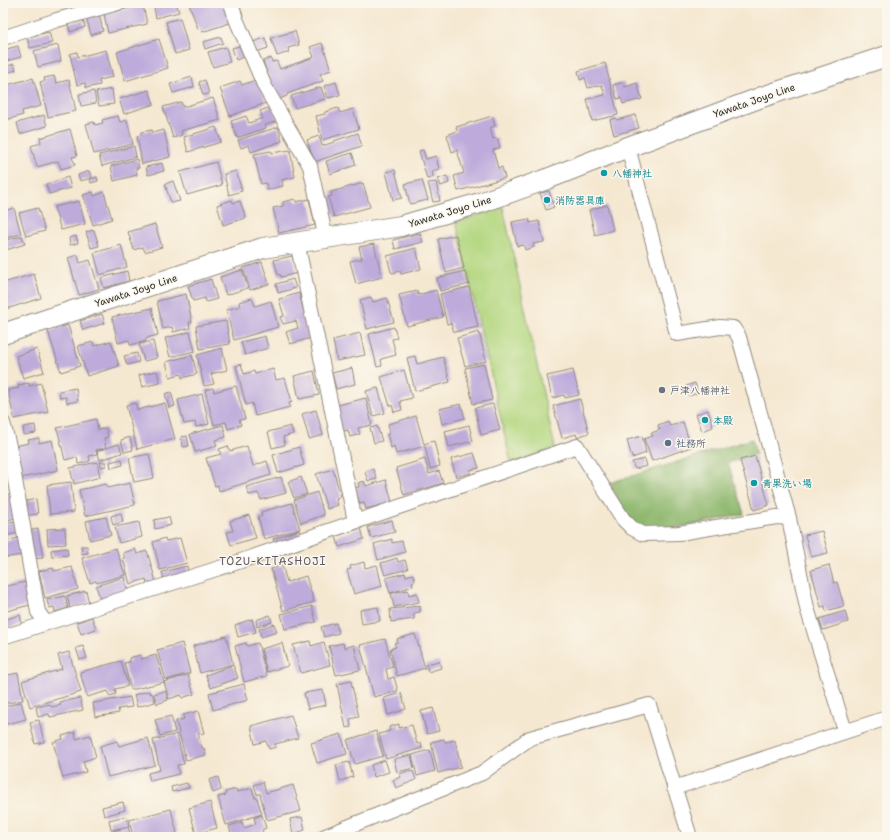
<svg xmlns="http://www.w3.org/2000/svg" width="890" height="840" viewBox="0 0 890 840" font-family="'Shantell Sans','Klee One',sans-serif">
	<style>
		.green { fill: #b4d780; stroke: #708156 }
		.forest { fill: #8fb86e; stroke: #5d724c }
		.building { fill: #beabdb }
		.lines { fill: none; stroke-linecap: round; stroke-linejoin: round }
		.street-casing { stroke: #908a7e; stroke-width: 16 }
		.secondary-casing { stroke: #908a7e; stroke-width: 22 }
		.street { stroke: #fff; stroke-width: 14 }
		.secondary { stroke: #fff; stroke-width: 20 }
		.culture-dot { fill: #0f9aa8; stroke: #fbf7ec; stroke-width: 1.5 }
		.worship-dot { fill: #6b7280; stroke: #fbf7ec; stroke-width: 1.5 }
		.service-dot { fill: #5c6f8a; stroke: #fbf7ec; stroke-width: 1.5 }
		.labels { text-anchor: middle; stroke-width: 3; stroke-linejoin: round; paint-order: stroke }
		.street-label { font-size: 10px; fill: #2b2b2b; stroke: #fbf7ec }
		.culture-label { font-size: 10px; font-weight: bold; fill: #0d838f; stroke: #fbf7ec; text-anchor: start }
		.worship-label { font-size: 10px; font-weight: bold; fill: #5b616d; stroke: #fbf7ec; text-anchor: start }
		.service-label { font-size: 10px; font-weight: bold; fill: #4e5e75; stroke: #fbf7ec; text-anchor: start }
		.neighbourhood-label { font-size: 11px; letter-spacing: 1px; fill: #5e5869; stroke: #fbf7ec }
	</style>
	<rect width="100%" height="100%" fill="#fbf7ec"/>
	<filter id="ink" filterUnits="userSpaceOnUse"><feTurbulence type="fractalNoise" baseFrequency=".025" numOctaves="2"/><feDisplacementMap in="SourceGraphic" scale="8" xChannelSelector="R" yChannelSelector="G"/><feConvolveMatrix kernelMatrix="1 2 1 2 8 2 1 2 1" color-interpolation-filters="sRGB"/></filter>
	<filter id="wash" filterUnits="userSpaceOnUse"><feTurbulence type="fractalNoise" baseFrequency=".012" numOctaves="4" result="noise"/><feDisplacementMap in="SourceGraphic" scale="16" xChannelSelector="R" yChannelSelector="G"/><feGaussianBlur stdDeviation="0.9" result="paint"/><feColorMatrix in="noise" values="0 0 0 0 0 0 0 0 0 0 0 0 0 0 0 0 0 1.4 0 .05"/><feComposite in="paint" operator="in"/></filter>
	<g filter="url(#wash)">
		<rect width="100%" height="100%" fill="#f5e8d1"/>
		<path class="green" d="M 503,207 L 555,448 L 511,463 L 456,222 Z"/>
		<path class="forest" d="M 752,439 L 756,454 L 728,463 L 744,514 C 722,518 656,536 638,526 C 627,519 616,495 609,483 Z"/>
		<g id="blocks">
			<g class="building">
				<path d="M 153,3 L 176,3 L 179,12 L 156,18 Z"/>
				<path d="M 192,3 L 224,3 L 230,23 L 202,32 L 201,28 L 198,29 L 189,4 Z"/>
				<path d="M 143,5 L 147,24 L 108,33 L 104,14 Z"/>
				<path d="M 99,13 L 103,31 L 91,35 L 86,16 Z"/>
				<path d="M 180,18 L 189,50 L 175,54 L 166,22 Z"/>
				<path d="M 83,20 L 85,27 L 70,32 L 68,24 Z"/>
				<path d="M 295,31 L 299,45 L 288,48 L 289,52 L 277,56 L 271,38 Z"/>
				<path d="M 49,32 L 52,43 L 30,48 L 27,37 Z"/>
				<path d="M 221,37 L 223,43 L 205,49 L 203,42 Z"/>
				<path d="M 265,38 L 268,48 L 256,52 L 253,42 Z"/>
				<path d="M 159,39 L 168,68 L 125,81 L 117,52 Z"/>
				<path d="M 322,43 L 331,70 L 320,74 L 323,81 L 287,94 L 287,96 L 277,100 L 263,61 L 271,58 L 272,62 L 277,61 L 280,69 L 314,57 L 310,47 Z"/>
				<path d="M 58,45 L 61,61 L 38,67 L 34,51 Z"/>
				<path d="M 18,46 L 21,57 L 3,62 L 3,50 Z"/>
				<path d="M 239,46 L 244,57 L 236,60 L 232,48 Z"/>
				<path d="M 226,47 L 230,62 L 213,67 L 208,52 Z"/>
				<path d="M 106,50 L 113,77 L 99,80 L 100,85 L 86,88 L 85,83 L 77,85 L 70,54 L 77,52 L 78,57 Z"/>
				<path d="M 605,63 L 618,115 L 592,121 L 587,99 L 605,95 L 602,85 L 588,88 L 585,78 L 580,80 L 578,71 Z"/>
				<path d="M 14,64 L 16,70 L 3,74 L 3,67 Z"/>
				<path d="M 54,76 L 56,83 L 69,80 L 76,111 L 48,117 L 40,82 L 45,81 L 44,78 Z"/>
				<path d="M 192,77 L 194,87 L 173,93 L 170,84 Z"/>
				<path d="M 33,78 L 41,106 L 22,111 L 23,115 L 6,120 L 4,113 L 3,113 L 3,86 Z"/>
				<path d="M 258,79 L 266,103 L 230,116 L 220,88 L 240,81 L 242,85 Z"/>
				<path d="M 205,80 L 209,94 L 203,95 L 199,82 Z"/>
				<path d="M 336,82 L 340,95 L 328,98 L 324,86 Z"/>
				<path d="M 624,82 L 625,87 L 637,83 L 642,99 L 623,104 L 621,98 L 617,99 L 613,85 Z"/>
				<path d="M 321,87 L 325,99 L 295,108 L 291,96 Z"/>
				<path d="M 112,89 L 114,104 L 99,106 L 96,92 Z"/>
				<path d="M 149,90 L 154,104 L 124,114 L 119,99 Z"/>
				<path d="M 94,91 L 96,103 L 81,106 L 79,94 Z"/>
				<path d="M 213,98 L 220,120 L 181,131 L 182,135 L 173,138 L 163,107 L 181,102 L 183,107 Z"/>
				<path d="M 273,106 L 278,121 L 265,125 L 266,128 L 237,138 L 231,121 L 246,116 L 249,123 L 263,118 L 260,111 Z"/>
				<path d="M 338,108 L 340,113 L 353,109 L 359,129 L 322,140 L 316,116 L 325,114 L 325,112 Z"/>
				<path d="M 44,115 L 47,126 L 20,134 L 17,123 Z"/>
				<path d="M 635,115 L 639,128 L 614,135 L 610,120 L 616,118 L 617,120 Z"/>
				<path d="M 118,116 L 120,122 L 127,120 L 133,144 L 94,154 L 86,124 L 94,122 L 95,125 L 103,123 L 102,120 Z"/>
				<path d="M 492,116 L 495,126 L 490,128 L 493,139 L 497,138 L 500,148 L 493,150 L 498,168 L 502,167 L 505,178 L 458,191 L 454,176 L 464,173 L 457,150 L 452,152 L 447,135 L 457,131 L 456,127 Z"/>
				<path d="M 216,127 L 221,142 L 188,152 L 184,137 Z"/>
				<path d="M 278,127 L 282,141 L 251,152 L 249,145 L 241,148 L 238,140 Z"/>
				<path d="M 70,129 L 77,156 L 72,157 L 75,165 L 61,169 L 58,161 L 37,167 L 31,146 L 41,143 L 40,138 Z"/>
				<path d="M 152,130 L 152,133 L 164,130 L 170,157 L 142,164 L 137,136 L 141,135 L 141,132 Z"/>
				<path d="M 358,133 L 362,146 L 314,162 L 307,140 L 319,136 L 322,146 L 334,142 L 334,141 Z"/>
				<path d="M 134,146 L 136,157 L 102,166 L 99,155 Z"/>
				<path d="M 290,150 L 295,177 L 282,180 L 283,186 L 267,190 L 266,183 L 261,184 L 254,154 L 271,151 L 272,153 Z"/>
				<path d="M 423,150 L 426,159 L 436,156 L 439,169 L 432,171 L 433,177 L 427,179 L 419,151 Z"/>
				<path d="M 352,153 L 356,165 L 330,174 L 326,161 Z"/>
				<path d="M 137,159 L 139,168 L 136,168 L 137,175 L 114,181 L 111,166 Z"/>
				<path d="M 216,162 L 222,185 L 187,195 L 180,172 Z"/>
				<path d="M 162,163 L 164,171 L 148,175 L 146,167 Z"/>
				<path d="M 395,170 L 402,198 L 393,200 L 386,172 Z"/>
				<path d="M 89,171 L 92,178 L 80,181 L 78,175 Z"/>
				<path d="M 236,171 L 242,191 L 229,195 L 224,174 Z"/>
				<path d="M 447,176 L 449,183 L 441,186 L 438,179 Z"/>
				<path d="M 68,177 L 71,188 L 49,194 L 46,184 Z"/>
				<path d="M 97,177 L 98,181 L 91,183 L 90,179 Z"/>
				<path d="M 422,180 L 428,200 L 410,204 L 405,184 Z"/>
				<path d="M 173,181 L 180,201 L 171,203 L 165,184 Z"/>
				<path d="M 436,182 L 440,201 L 433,202 L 428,183 Z"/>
				<path d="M 363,183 L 370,207 L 334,217 L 328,197 L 332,196 L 331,192 Z"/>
				<path d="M 549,191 L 554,207 L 546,210 L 540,193 Z"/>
				<path d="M 93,192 L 94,196 L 104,192 L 112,219 L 93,225 L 83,195 Z"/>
				<path d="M 295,199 L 296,202 L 309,199 L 315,225 L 279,233 L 273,208 L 283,206 L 283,202 Z"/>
				<path d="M 232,200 L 233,203 L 240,201 L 246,218 L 223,225 L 217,205 Z"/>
				<path d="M 79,201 L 85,224 L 61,230 L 54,207 Z"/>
				<path d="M 607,205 L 613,230 L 595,235 L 589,210 Z"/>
				<path d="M 14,208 L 21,234 L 3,239 L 3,211 Z"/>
				<path d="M 38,208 L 45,231 L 26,236 L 19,213 Z"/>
				<path d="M 529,219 L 530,223 L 539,221 L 544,242 L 533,244 L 534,247 L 525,250 L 524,245 L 517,246 L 512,222 Z"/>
				<path d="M 155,224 L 162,247 L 145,252 L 143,247 L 134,250 L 128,232 Z"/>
				<path d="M 94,230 L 99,246 L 91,248 L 86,232 Z"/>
				<path d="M 420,233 L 423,242 L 395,249 L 393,240 Z"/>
				<path d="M 456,235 L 464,268 L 446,273 L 438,239 Z"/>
				<path d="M 22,236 L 25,244 L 3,251 L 3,241 Z"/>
				<path d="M 76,236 L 78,243 L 70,245 L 69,238 Z"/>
				<path d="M 374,244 L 382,277 L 356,284 L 350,261 L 362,259 L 359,247 Z"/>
				<path d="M 121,245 L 127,267 L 100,275 L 94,253 Z"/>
				<path d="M 416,248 L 421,269 L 401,274 L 400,271 L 393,273 L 391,272 L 387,256 Z"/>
				<path d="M 78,255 L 80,263 L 90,260 L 99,289 L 79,295 L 68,258 Z"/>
				<path d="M 292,256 L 297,273 L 281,277 L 281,275 L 278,275 L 274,260 Z"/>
				<path d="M 262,262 L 269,284 L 250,290 L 243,268 Z"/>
				<path d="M 242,270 L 248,288 L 226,295 L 220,277 Z"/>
				<path d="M 127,271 L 129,281 L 104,288 L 101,278 Z"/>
				<path d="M 465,271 L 469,284 L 440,291 L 437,278 Z"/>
				<path d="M 34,274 L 41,298 L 3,310 L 3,283 Z"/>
				<path d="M 211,279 L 217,299 L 206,302 L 205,298 L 193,301 L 188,286 Z"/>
				<path d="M 293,279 L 296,288 L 278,293 L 276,284 Z"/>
				<path d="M 469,287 L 478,327 L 454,332 L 451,323 L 447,324 L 440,294 Z"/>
				<path d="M 436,290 L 443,317 L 407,326 L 399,295 L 417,291 L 418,295 Z"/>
				<path d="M 299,293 L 311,338 L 290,344 L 286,332 L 298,328 L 296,321 L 283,324 L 280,317 L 284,316 L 279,299 Z"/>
				<path d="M 186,294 L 192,322 L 189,322 L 190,328 L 173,332 L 172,327 L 163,329 L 157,301 Z"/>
				<path d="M 371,297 L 373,302 L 387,298 L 394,322 L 367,329 L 360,300 Z"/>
				<path d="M 252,298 L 255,306 L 271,301 L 278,327 L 234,340 L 226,310 L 240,306 L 239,302 Z"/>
				<path d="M 152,308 L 158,335 L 146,338 L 146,341 L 130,345 L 129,340 L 118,343 L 112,317 Z"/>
				<path d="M 102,314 L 105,323 L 83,330 L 80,321 Z"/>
				<path d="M 226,321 L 230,344 L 200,349 L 196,326 Z"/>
				<path d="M 68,325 L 80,366 L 61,372 L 48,331 Z"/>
				<path d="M 394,327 L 397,338 L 392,339 L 396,355 L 381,359 L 382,366 L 377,367 L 369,334 Z"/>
				<path d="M 190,332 L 195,351 L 170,357 L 165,338 Z"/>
				<path d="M 479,332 L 486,361 L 465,366 L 457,338 Z"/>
				<path d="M 360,333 L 365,355 L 337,361 L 333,340 Z"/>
				<path d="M 265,336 L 268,348 L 245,355 L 241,342 Z"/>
				<path d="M 111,341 L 119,366 L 87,376 L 78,346 L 93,342 L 94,346 Z"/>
				<path d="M 153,341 L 157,358 L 144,361 L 139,344 Z"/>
				<path d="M 222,348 L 227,370 L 211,374 L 214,384 L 204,386 L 197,355 Z"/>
				<path d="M 37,349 L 44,372 L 23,378 L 16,356 Z"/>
				<path d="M 137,353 L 139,362 L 127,365 L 124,356 Z"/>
				<path d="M 192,355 L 197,374 L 182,378 L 181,374 L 170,377 L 166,362 Z"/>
				<path d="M 415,356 L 417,364 L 443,357 L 450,382 L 415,391 L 407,358 Z"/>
				<path d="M 241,364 L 244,374 L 254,371 L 255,374 L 273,369 L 276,380 L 285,378 L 292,402 L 289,403 L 290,407 L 255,416 L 252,403 L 246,405 L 236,366 Z"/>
				<path d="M 484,364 L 492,400 L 473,404 L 465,368 Z"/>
				<path d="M 352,368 L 355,384 L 336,389 L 332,373 Z"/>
				<path d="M 404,370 L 412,398 L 400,401 L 402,410 L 394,412 L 392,405 L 390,406 L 381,377 Z"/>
				<path d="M 573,370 L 579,395 L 565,398 L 564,395 L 552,398 L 547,376 Z"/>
				<path d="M 157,371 L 160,383 L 142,387 L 139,375 Z"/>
				<path d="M 314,371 L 319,395 L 299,399 L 294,376 Z"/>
				<path d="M 29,383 L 29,386 L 41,383 L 48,412 L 14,419 L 8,390 L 19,388 L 18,385 Z"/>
				<path d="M 695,383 L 698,393 L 689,396 L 686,386 Z"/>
				<path d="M 236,386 L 245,419 L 239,420 L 241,425 L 228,429 L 226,422 L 214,425 L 205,390 L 213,388 L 214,392 Z"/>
				<path d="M 76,388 L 78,401 L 67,403 L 66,397 L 60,398 L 59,391 Z"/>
				<path d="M 378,388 L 385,413 L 373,416 L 366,391 Z"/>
				<path d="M 171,392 L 175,406 L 169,408 L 165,394 Z"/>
				<path d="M 202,394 L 209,424 L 196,427 L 195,422 L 184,424 L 178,400 Z"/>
				<path d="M 366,398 L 372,425 L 358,428 L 360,434 L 350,437 L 348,430 L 341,432 L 334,406 Z"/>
				<path d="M 580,399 L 589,433 L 577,437 L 576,434 L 562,438 L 553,406 Z"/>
				<path d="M 136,403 L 137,410 L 165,403 L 175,439 L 137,449 L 126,405 Z"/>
				<path d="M 461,404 L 465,418 L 442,424 L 439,409 Z"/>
				<path d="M 493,404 L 500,430 L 481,435 L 475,408 Z"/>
				<path d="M 316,410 L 323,435 L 309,439 L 302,414 Z"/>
				<path d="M 708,410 L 713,427 L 702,431 L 696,414 Z"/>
				<path d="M 416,416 L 424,444 L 434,441 L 440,466 L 430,469 L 425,446 L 396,454 L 394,446 L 391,448 L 387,434 L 390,433 L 388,424 Z"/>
				<path d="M 96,419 L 98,430 L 106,428 L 108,437 L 104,438 L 106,448 L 96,450 L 97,454 L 89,456 L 90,461 L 78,464 L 77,457 L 65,460 L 57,428 Z"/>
				<path d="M 668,421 L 670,426 L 683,422 L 691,447 L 652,461 L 644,439 L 653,436 L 651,433 L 660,430 L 658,425 Z"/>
				<path d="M 35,425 L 36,433 L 24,435 L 23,427 Z"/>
				<path d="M 223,425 L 226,437 L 215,440 L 217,446 L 195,452 L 190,434 Z"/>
				<path d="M 469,425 L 473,441 L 449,447 L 445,431 Z"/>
				<path d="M 291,426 L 293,434 L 283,437 L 285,445 L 272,448 L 268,432 Z"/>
				<path d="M 377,426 L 382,441 L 374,443 L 370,428 Z"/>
				<path d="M 187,436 L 189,446 L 183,447 L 181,437 Z"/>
				<path d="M 642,436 L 646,453 L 632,458 L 627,440 Z"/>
				<path d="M 130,437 L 133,450 L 124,452 L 121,440 Z"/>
				<path d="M 39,438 L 39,443 L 52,440 L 58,470 L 21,478 L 14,446 L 29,443 L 28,440 Z"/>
				<path d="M 119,444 L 122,453 L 100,460 L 97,451 Z"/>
				<path d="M 228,446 L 230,451 L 247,446 L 253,466 L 267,461 L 271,475 L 219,491 L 218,485 L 215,486 L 206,458 L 221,454 L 219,449 Z"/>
				<path d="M 299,447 L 304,465 L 278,473 L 273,455 Z"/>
				<path d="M 474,453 L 479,468 L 470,470 L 471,473 L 456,477 L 451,459 Z"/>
				<path d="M 149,454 L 154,478 L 134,482 L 129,458 Z"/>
				<path d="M 755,456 L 769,505 L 754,510 L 740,460 Z"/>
				<path d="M 122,459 L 123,465 L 111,468 L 110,462 Z"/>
				<path d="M 425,459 L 429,474 L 439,471 L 443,483 L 404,495 L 396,468 Z"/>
				<path d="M 645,459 L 647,466 L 635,469 L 632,462 Z"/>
				<path d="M 97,462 L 100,477 L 74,484 L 70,468 Z"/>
				<path d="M 100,462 L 106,462 L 106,466 L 101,467 Z"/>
				<path d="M 333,469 L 341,497 L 336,499 L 338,505 L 327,509 L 316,474 Z"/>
				<path d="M 373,469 L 377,479 L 368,481 L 365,472 Z"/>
				<path d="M 281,477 L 286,493 L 261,500 L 258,493 L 249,495 L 246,487 Z"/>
				<path d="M 301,477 L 307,494 L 294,498 L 288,482 Z"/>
				<path d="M 386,480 L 392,502 L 366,509 L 364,503 L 360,504 L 355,488 L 359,487 L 358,483 L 364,481 L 366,486 Z"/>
				<path d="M 71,482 L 74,512 L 50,514 L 47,485 Z"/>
				<path d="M 130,483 L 135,505 L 85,516 L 79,490 L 106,484 L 108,488 Z"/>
				<path d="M 317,492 L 324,515 L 301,523 L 294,500 Z"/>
				<path d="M 11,494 L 16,518 L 3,521 L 3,495 Z"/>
				<path d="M 36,499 L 38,514 L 24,516 L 22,502 Z"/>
				<path d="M 292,503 L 300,529 L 264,539 L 258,517 L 262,516 L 261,512 Z"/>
				<path d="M 121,513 L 123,522 L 113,525 L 111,516 Z"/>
				<path d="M 249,515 L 256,538 L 231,545 L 227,532 L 233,531 L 230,521 Z"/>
				<path d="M 106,517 L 111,535 L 90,540 L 86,521 Z"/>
				<path d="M 169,517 L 171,525 L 155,529 L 154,520 Z"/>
				<path d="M 392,520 L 395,532 L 371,538 L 368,527 Z"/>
				<path d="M 16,521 L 19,533 L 3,536 L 3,523 Z"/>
				<path d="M 139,522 L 142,537 L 119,543 L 115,527 Z"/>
				<path d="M 65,528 L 66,544 L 48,545 L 47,529 Z"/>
				<path d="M 361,528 L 364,539 L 339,547 L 336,536 Z"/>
				<path d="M 38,529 L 43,558 L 31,559 L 26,531 Z"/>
				<path d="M 299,530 L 301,538 L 276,546 L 273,539 Z"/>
				<path d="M 822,531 L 828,553 L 811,557 L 805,535 Z"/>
				<path d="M 19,538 L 22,555 L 3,558 L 3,541 Z"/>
				<path d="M 165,538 L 166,541 L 180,538 L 187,563 L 160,570 L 153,542 Z"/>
				<path d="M 392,539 L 392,543 L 402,541 L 405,552 L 378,560 L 374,544 Z"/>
				<path d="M 81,546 L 87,546 L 88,553 L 82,554 Z"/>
				<path d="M 67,548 L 68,555 L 52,557 L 51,550 Z"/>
				<path d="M 116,548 L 125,575 L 97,583 L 96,581 L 90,583 L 82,558 Z"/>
				<path d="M 135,549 L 137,554 L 147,551 L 157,585 L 148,588 L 146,579 L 130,584 L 123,558 L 125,558 L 123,553 Z"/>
				<path d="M 397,558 L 398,562 L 405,560 L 408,569 L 385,575 L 381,563 Z"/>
				<path d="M 364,562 L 365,568 L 377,565 L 382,586 L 354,594 L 347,570 L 351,569 L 350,566 Z"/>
				<path d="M 282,565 L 287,582 L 306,576 L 314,602 L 283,611 L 271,569 Z"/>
				<path d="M 829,565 L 834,583 L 837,582 L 844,606 L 826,611 L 825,606 L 821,607 L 811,570 Z"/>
				<path d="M 187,566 L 189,577 L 165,583 L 162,572 Z"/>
				<path d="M 72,567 L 78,589 L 45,598 L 39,571 L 53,568 L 54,571 Z"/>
				<path d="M 405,573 L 406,576 L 413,574 L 415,581 L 412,582 L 413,586 L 390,593 L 386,578 Z"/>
				<path d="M 124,577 L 128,592 L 101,601 L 96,586 Z"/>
				<path d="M 25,582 L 30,605 L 3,612 L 3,587 Z"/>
				<path d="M 408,590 L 409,595 L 417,593 L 419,602 L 394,607 L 391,593 Z"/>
				<path d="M 86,591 L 89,603 L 70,608 L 67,596 Z"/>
				<path d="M 65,596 L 68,608 L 55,612 L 54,607 L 49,608 L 47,600 Z"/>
				<path d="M 312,606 L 316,622 L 285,629 L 281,614 Z"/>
				<path d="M 420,606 L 420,612 L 414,613 L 414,619 L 391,622 L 390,609 Z"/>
				<path d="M 378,607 L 380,621 L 362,624 L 360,610 Z"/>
				<path d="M 845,611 L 848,622 L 823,630 L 819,619 Z"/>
				<path d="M 20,615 L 22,624 L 3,630 L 3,620 Z"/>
				<path d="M 270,615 L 272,622 L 257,627 L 256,620 Z"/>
				<path d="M 92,617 L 96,629 L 81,634 L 77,622 Z"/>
				<path d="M 252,619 L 256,632 L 238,637 L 235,625 Z"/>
				<path d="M 336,623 L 339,633 L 324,637 L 321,627 Z"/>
				<path d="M 274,624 L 277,632 L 261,637 L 259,629 Z"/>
				<path d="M 415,634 L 425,668 L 397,676 L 390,649 L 396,647 L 394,643 L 398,642 L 397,639 Z"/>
				<path d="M 226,636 L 233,664 L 200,673 L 193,646 Z"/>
				<path d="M 385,639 L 393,667 L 386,669 L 388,679 L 394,677 L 398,691 L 374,697 L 360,645 Z"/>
				<path d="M 310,641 L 311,646 L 324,642 L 330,665 L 301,673 L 293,645 Z"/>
				<path d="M 182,643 L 190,673 L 166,680 L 157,650 Z"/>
				<path d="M 246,643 L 247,646 L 258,643 L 267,676 L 244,682 L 235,646 Z"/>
				<path d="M 282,643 L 288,666 L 267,672 L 261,649 Z"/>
				<path d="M 343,643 L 344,648 L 354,645 L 360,670 L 336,675 L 329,646 Z"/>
				<path d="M 83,646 L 87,658 L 80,660 L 76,648 Z"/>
				<path d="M 69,652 L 81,692 L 30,707 L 22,681 L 62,669 L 58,655 Z"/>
				<path d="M 140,655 L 141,659 L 156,655 L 164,682 L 131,690 L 124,663 L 130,662 L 129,658 Z"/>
				<path d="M 121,661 L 128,686 L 115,689 L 116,694 L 109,696 L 108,691 L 87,697 L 80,672 Z"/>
				<path d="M 439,661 L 441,668 L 428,672 L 426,664 Z"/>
				<path d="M 233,665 L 238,678 L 211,688 L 206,675 Z"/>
				<path d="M 18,673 L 23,700 L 3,704 L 3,676 Z"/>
				<path d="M 188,675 L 194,694 L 182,698 L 181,695 L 169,699 L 164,682 Z"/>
				<path d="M 351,681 L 359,717 L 350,719 L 351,727 L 346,728 L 337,684 Z"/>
				<path d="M 244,684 L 248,700 L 213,710 L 209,693 Z"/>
				<path d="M 323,690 L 326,705 L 308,709 L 304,693 Z"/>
				<path d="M 149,691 L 150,694 L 152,693 L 155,702 L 137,707 L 134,695 Z"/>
				<path d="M 165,691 L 168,700 L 157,704 L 154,694 Z"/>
				<path d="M 401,693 L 406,709 L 388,715 L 384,698 Z"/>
				<path d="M 130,697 L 132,707 L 118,709 L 119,713 L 95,717 L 93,703 Z"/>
				<path d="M 80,698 L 83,710 L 50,717 L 49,714 L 38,717 L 36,707 L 50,704 L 51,707 L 61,705 L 60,702 Z"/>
				<path d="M 21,702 L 26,719 L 3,725 L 3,707 Z"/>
				<path d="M 433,708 L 439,731 L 427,734 L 421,711 Z"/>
				<path d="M 198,711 L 204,733 L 198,734 L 202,748 L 204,748 L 206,755 L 186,760 L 176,721 L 184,719 L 183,715 Z"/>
				<path d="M 291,715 L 298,738 L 275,744 L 276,747 L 269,749 L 266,741 L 255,744 L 251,726 Z"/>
				<path d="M 171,716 L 175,732 L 160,736 L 155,720 Z"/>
				<path d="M 39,720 L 44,742 L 35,744 L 30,722 Z"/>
				<path d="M 399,724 L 399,728 L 412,725 L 417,744 L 421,743 L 422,748 L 386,759 L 379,734 L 390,731 L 389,727 Z"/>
				<path d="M 376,731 L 383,756 L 355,764 L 347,740 Z"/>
				<path d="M 75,732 L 76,739 L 90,735 L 96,757 L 83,761 L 86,772 L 63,778 L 53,742 L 63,739 L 62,736 Z"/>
				<path d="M 177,734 L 184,764 L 177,765 L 179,774 L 150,781 L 148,773 L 160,770 L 153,740 Z"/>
				<path d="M 341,734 L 347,754 L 317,763 L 311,743 Z"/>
				<path d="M 148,738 L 155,765 L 108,777 L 100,746 L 117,741 L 119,746 Z"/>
				<path d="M 444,739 L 445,742 L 455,740 L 461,767 L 438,773 L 431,742 Z"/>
				<path d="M 430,750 L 435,771 L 417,776 L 412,755 Z"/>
				<path d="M 411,755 L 414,768 L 397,772 L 394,759 Z"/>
				<path d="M 385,760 L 389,772 L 374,777 L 371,765 Z"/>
				<path d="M 349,762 L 353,777 L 340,781 L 336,765 Z"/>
				<path d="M 408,771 L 409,772 L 413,771 L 416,780 L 396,788 L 393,780 L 401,777 L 399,774 Z"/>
				<path d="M 218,777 L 221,790 L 213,793 L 209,780 Z"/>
				<path d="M 263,782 L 266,793 L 293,785 L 301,811 L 267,820 L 260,794 L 257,794 L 254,785 Z"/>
				<path d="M 187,783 L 189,788 L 172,792 L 171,787 Z"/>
				<path d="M 252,788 L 255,798 L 257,798 L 262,814 L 226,825 L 218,797 L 226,795 L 225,792 L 236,789 L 237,792 Z"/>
				<path d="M 123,802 L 125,810 L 104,816 L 102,807 Z"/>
				<path d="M 210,802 L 217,828 L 196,834 L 189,808 Z"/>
				<path d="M 171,809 L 177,833 L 162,837 L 133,837 L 129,820 Z"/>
				<path d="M 262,815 L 266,828 L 262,830 L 264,836 L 260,837 L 232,837 L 229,826 L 242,822 L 244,828 L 256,824 L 254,818 Z"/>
				<path d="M 126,816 L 129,826 L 111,830 L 109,820 Z"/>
				<path d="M 302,817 L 305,830 L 293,834 L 290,819 Z"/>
				<path d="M 128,827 L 131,837 L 112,837 L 110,832 Z"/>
			</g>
		</g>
	</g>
	<g filter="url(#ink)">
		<use href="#blocks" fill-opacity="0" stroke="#908a7e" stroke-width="1"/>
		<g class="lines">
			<g class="street-casing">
				<g id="street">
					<path d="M 231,3 L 236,19 L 265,87 L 310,166 L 326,239"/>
					<path d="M 3,38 L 57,20 L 118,3"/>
					<path d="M 628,147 L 677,334 L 720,327 L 733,328 L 739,337 L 789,518 L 807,608 L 845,731"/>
					<path d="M 297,242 L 355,521"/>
					<path d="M 3,423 L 9,446 L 38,612 L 46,623"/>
					<path d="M 3,637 L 232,564 L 577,446 L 623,519 L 632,528 L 643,534 L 679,533 L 777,517 L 789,518"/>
					<path d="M 674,788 L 887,718"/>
					<path d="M 323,837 L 482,773 L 530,738 L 649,705 L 690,837"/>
				</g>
			</g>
			<g class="secondary-casing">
				<path id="secondary" d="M 3,334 L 263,248 L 401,226 L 480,203 L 547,179 L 628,147 L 762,97 L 887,56"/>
			</g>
			<use href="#street" class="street"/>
			<use href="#secondary" class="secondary"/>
		</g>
	</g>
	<g class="culture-dot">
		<circle cx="604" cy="173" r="4"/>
		<circle cx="547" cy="200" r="4"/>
		<circle cx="705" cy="420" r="4"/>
		<circle cx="754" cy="483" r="4"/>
	</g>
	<circle class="worship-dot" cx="662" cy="390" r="4"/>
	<circle class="service-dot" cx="668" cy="443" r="4"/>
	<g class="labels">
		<g class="street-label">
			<text transform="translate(754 100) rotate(-19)" y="4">Yawata Joyo Line</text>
			<text transform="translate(450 211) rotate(-17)" y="4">Yawata Joyo Line</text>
			<text transform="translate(136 290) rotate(-18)" y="4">Yawata Joyo Line</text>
		</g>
		<g class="culture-label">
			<text x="612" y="177">八幡神社</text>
			<text x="555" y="204">消防器具庫</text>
			<text x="713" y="424">本殿</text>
			<text x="762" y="487">青果洗い場</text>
		</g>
		<g class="worship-label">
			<text x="670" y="394">戸津八幡神社</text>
		</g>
		<g class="service-label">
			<text x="676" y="447">社務所</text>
		</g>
		<g class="neighbourhood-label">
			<text x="273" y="565">TOZU-KITASHOJI</text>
		</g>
	</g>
	<rect width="890" height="840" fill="none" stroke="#fbf7ec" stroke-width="16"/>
</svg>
